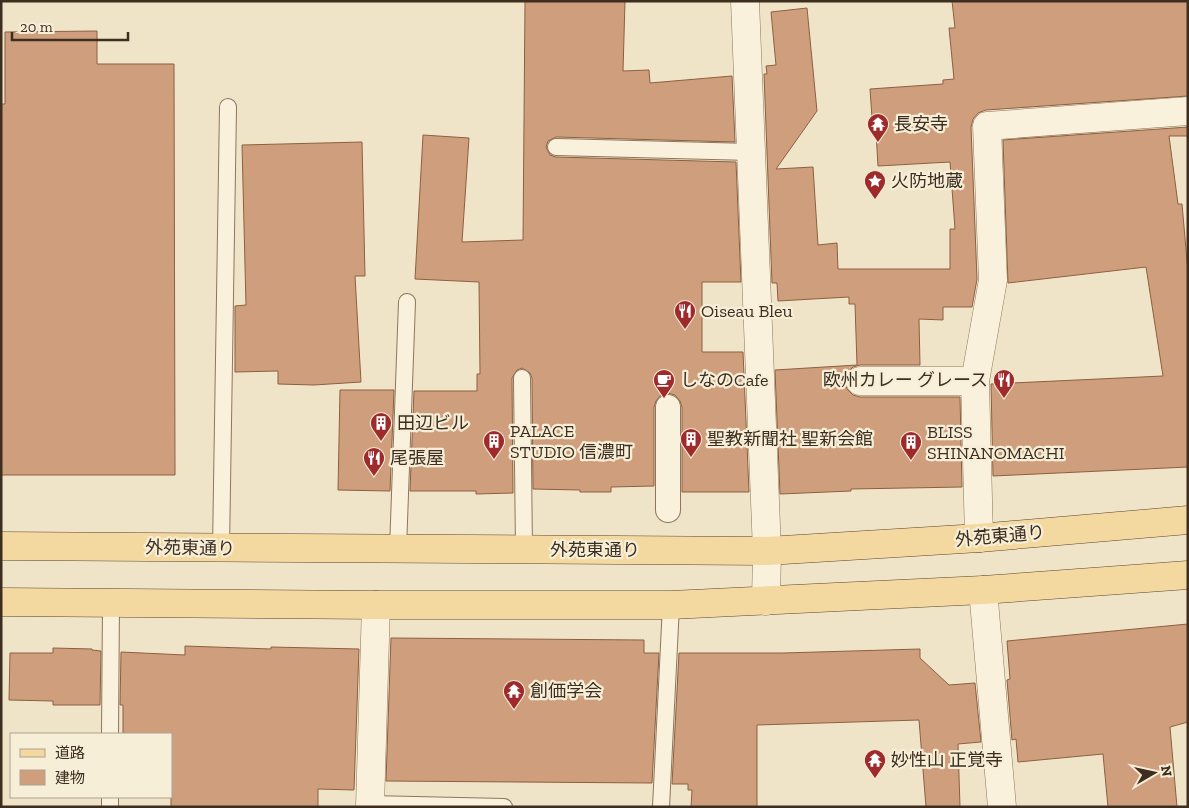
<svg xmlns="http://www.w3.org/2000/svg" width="1189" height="808" viewBox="0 0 1189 808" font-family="'Zilla Slab','Noto Sans JP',serif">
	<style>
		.building { fill: #cf9f7d; stroke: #8d5f41 }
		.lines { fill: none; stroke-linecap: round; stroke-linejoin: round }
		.service-casing { stroke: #8d765c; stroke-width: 18 }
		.pedestrian-casing { stroke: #8d765c; stroke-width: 26 }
		.minor-casing { stroke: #8d765c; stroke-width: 29 }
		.primary-casing { stroke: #5b4430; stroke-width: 29 }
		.service { stroke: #faf1dc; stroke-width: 16 }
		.pedestrian { stroke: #faf1dc; stroke-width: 24 }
		.minor { stroke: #faf1dc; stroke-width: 28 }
		.primary { stroke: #f3d9a0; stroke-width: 28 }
		.labels { text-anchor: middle; stroke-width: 4.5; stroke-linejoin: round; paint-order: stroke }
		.poi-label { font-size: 18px; fill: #3d2e20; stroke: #f7eed8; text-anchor: start }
		.street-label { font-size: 18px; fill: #3d2e20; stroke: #f7eed8 }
	</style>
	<rect width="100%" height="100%" fill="#f0e4c8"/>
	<g class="building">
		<path d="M 525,1 L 625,1 L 623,71 L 649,70 L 650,83 L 732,76 L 735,142 L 556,137 L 548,141 L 546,147 L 550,155 L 556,157 L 736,162 L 741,282 L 702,282 L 702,352 L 743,352 L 749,492 L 682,492 L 682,407 L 680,401 L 675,395 L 668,393 L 661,395 L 656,401 L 654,407 L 654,486 L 611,487 L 611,492 L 580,492 L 580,490 L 533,489 L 532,378 L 530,373 L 522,368 L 517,370 L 512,378 L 513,493 L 476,494 L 476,491 L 410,491 L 414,391 L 477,391 L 477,374 L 480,374 L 479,282 L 415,279 L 423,135 L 469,138 L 462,242 L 523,240 Z"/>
		<path d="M 952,1 L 1188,1 L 1188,96 L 986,110 L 978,113 L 973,119 L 971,127 L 977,279 L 972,307 L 943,307 L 943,320 L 919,319 L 920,365 L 860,365 L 853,367 L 847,373 L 844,381 L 847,389 L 853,395 L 860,397 L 960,397 L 962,487 L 851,489 L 851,491 L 780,494 L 775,370 L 857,365 L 855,304 L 849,304 L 849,297 L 778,301 L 777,283 L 772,283 L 764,74 L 767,74 L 766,66 L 776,65 L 771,12 L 807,8 L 817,111 L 776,169 L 813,167 L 818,245 L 837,243 L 838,269 L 950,269 L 950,229 L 955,229 L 950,162 L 878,166 L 876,132 L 873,132 L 870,89 L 943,84 L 943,80 L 954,79 L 949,28 L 955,28 Z"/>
		<path d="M 97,31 L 97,64 L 174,64 L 175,475 L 1,475 L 1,104 L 5,104 L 5,32 Z"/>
		<path d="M 1188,127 L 1188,136 L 1169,136 L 1178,204 L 1182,204 L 1188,272 L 1188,467 L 993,476 L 991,384 L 1163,376 L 1146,267 L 1008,283 L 1003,140 Z"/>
		<path d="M 362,142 L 365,276 L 355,276 L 361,382 L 314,385 L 278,384 L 278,371 L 235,372 L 235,306 L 246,305 L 242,145 Z"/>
		<path d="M 340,390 L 394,390 L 390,491 L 338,490 Z"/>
		<path d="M 1188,624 L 1188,722 L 1170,727 L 1177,807 L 1108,807 L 1103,754 L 1018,762 L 1016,739 L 1012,740 L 1007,680 L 1010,679 L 1007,641 Z"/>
		<path d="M 391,638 L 644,640 L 644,653 L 659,653 L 652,783 L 386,781 Z"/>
		<path d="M 185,646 L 271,649 L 271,647 L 359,649 L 354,790 L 318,789 L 318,807 L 171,807 L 171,734 L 123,734 L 123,705 L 120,705 L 121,652 L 185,655 Z"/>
		<path d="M 53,648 L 92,649 L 92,650 L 101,651 L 100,705 L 53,705 L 53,701 L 9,700 L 10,653 L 53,653 Z"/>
		<path d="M 920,649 L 920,658 L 949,685 L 975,683 L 981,742 L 958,744 L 960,807 L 926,807 L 919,720 L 757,725 L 757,807 L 691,807 L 692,790 L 688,790 L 688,784 L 672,784 L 679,653 L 783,653 Z"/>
	</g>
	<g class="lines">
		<g class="service-casing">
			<g id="service">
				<path d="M 556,147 L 751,152"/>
				<path d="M 522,378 L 524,550"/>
				<path d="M 221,549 L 228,107"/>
				<path d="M 398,549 L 407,302"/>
				<path d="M 110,734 L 111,602"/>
				<path d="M 370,804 L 504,807"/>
				<path d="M 110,807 L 110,797"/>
				<path d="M 661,807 L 671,605"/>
			</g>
		</g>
		<g class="pedestrian-casing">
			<path id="pedestrian" d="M 668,510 L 668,407"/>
		</g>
		<g class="minor-casing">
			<g id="minor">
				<path d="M 745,1 L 767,551 L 766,601"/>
				<path d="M 860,381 L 975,381"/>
				<path d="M 979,538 L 975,381 L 993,280 L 987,126 L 1188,111"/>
				<path d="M 983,590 L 1002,807"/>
				<path d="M 370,807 L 376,605"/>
			</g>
		</g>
		<g class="primary-casing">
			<g id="primary">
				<path d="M 1,546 L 767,551 L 979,538 L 1188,520"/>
				<path d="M 1,602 L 376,605 L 671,605 L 983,590 L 1188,575"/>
			</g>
		</g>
		<use href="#service" class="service"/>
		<use href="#pedestrian" class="pedestrian"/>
		<use href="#minor" class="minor"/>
		<use href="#primary" class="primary"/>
	</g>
	<defs>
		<g id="temple-pin" transform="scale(1.125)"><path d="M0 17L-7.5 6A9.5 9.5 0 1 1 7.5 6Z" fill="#9e2a2b" stroke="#f7eed8"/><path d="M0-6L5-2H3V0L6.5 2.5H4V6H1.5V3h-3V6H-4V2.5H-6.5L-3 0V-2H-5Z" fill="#fff"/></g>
		<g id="sight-pin" transform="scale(1.125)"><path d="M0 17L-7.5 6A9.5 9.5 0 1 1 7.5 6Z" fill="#9e2a2b" stroke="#f7eed8"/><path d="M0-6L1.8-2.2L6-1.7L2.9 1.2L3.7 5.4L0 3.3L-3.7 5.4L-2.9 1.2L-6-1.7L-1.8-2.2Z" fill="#fff"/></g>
		<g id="restaurant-pin" transform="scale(1.125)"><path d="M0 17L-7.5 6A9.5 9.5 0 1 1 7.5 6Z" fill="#9e2a2b" stroke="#f7eed8"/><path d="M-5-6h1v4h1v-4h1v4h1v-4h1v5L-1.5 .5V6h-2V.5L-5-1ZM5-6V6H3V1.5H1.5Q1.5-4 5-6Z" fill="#fff"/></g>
		<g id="cafe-pin" transform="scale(1.125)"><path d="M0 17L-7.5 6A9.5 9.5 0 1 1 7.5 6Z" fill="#9e2a2b" stroke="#f7eed8"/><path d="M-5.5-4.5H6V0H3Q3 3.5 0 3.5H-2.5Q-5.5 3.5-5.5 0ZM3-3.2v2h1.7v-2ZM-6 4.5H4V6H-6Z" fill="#fff"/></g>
		<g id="building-pin" transform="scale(1.125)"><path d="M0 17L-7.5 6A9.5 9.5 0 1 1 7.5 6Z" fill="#9e2a2b" stroke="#f7eed8"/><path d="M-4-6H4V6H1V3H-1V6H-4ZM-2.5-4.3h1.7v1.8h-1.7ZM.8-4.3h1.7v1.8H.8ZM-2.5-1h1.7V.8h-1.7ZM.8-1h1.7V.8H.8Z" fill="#fff"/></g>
	</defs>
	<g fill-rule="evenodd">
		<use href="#temple-pin" x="878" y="124"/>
		<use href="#sight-pin" x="875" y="181"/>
		<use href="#restaurant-pin" x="685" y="311"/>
		<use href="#cafe-pin" x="664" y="380"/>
		<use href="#restaurant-pin" x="1004" y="380"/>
		<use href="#building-pin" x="381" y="423"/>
		<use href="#building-pin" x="691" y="439"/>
		<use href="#building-pin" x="494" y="441"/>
		<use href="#building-pin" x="911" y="442"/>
		<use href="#restaurant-pin" x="374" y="458"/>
		<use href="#temple-pin" x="514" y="691"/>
		<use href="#temple-pin" x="875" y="760"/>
	</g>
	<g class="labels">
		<g class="poi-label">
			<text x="894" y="130">長安寺</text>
			<text x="891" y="187">火防地蔵</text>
			<text x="701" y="317">Oiseau Bleu</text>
			<text x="680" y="386">しなのCafe</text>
			<text x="988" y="386" text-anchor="end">欧州カレー グレース</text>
			<text x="397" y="429">田辺ビル</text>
			<text x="510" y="437">PALACE<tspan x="510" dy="21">STUDIO 信濃町</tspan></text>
			<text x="927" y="438">BLISS<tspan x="927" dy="21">SHINANOMACHI</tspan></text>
			<text x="707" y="445">聖教新聞社 聖新会館</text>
			<text x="390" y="464">尾張屋</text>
			<text x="530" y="697">創価学会</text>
			<text x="891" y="766">妙性山 正覚寺</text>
		</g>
		<g class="street-label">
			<text transform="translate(1000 536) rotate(-5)" y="6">外苑東通り</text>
			<text transform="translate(190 548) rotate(1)" y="6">外苑東通り</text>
			<text x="595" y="556">外苑東通り</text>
		</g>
	</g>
	<rect width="1189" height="808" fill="none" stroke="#3d2e20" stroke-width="5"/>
	<rect x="10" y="733" width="162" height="65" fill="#f7eed8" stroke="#ada18e"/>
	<rect x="20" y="749" width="25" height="8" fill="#f3d9a0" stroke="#ada18e"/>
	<text x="55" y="758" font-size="15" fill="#3d2e20">道路</text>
	<rect x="20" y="770" width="25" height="15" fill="#cf9f7d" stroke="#ada18e"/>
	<text x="55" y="783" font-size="15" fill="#3d2e20">建物</text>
	<g transform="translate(1154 773) rotate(81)" stroke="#f7eed8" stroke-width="4" paint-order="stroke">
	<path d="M0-4L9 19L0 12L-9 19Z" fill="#3d2e20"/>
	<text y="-8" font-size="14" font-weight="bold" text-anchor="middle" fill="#3d2e20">N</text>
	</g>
	<path d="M12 32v8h116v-8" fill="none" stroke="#3d2e20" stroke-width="2.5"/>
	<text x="20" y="32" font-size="15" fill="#3d2e20" stroke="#f7eed8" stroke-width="4" paint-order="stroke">20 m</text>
</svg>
